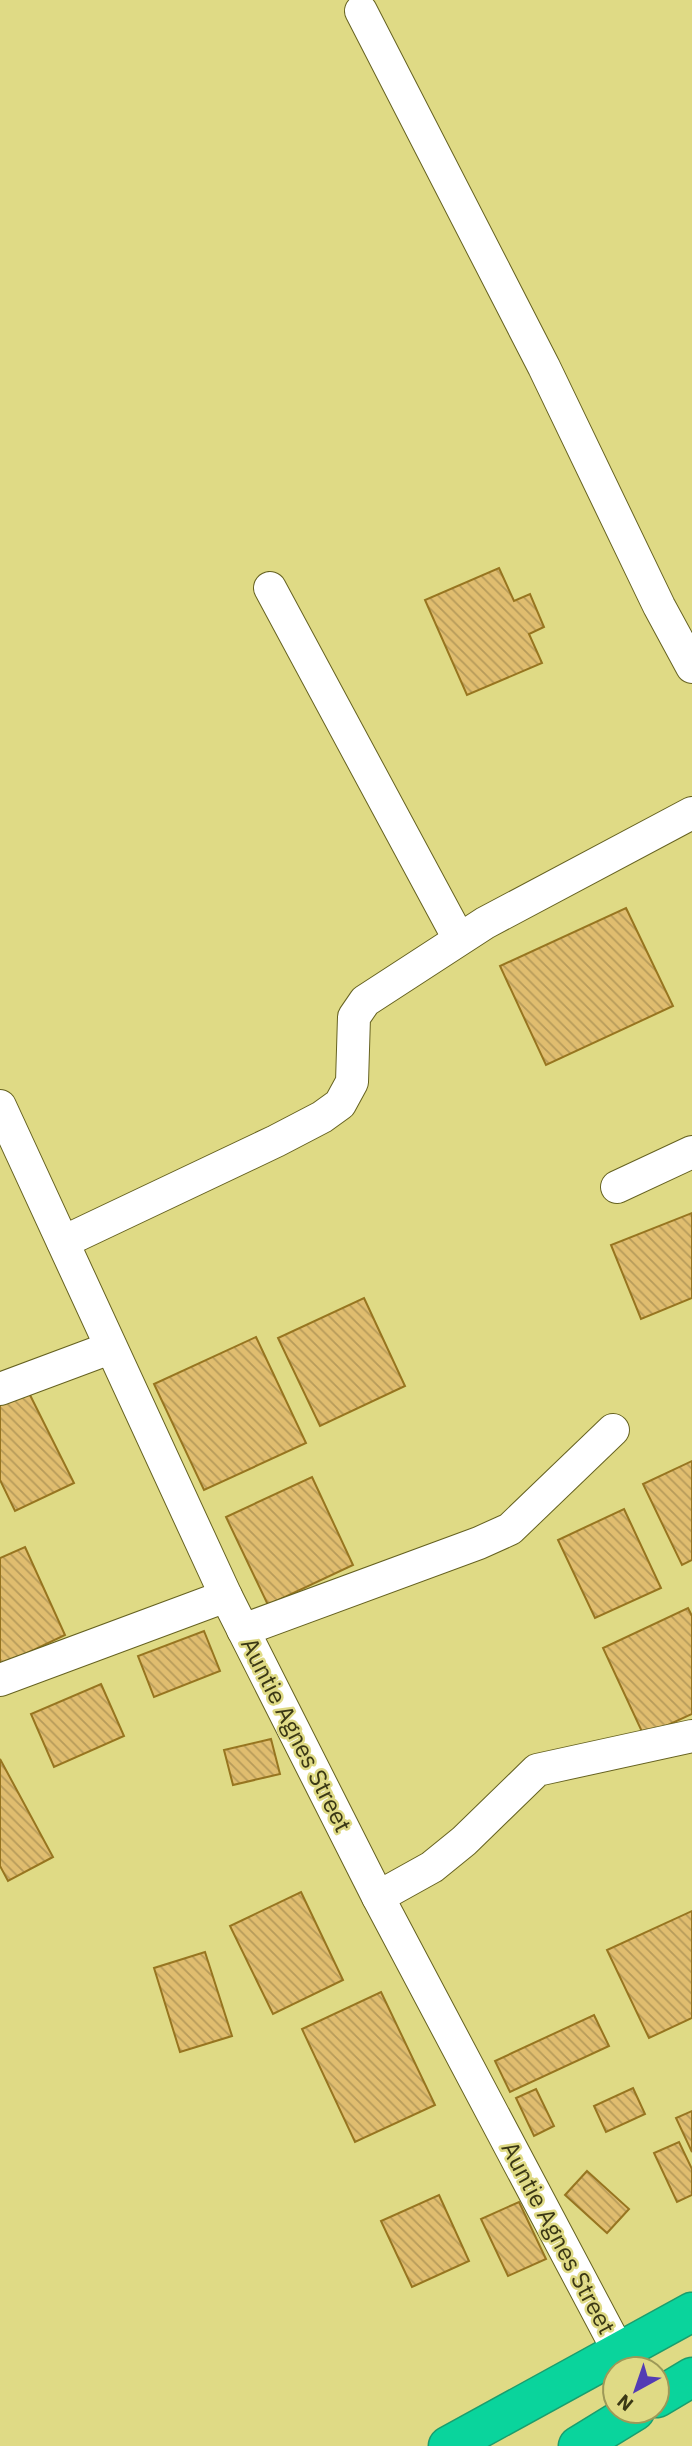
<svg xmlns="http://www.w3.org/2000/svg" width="692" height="2446" viewBox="0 0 692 2446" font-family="'IBM Plex Sans',sans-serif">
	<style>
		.building { fill: url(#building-back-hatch); stroke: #977520; stroke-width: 2 }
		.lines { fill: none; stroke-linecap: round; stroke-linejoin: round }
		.street-casing { stroke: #666221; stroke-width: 34 }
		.highway-casing { stroke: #1b9d6d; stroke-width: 41 }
		.street { stroke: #fff; stroke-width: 32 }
		.highway { stroke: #0ad49c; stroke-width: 38 }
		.labels { text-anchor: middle; stroke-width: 5; stroke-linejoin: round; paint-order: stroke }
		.street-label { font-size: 24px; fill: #3b3815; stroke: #dfda85 }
	</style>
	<defs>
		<pattern id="building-back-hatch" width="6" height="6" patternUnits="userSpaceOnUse" patternTransform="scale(1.75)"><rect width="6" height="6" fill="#e0bd6f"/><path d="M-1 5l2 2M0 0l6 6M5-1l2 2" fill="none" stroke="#b79b5a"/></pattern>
	</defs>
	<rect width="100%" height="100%" fill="#dfda85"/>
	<g class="building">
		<path d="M 499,568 L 514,601 L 530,594 L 544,627 L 529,634 L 542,663 L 467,695 L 425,600 Z"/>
		<path d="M 626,908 L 673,1006 L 546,1065 L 500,966 Z"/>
		<path d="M 692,1213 L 692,1298 L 641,1319 L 611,1245 Z"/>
		<path d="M 364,1298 L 405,1386 L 320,1426 L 278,1338 Z"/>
		<path d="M 256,1337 L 306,1443 L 204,1490 L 154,1384 Z"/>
		<path d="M 28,1391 L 74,1483 L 15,1511 L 0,1480 L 0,1405 Z"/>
		<path d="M 692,1461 L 692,1560 L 682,1565 L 643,1484 Z"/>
		<path d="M 312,1477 L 353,1565 L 268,1605 L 226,1517 Z"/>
		<path d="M 624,1509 L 661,1588 L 595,1618 L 558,1540 Z"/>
		<path d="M 25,1547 L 65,1635 L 0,1666 L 0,1558 Z"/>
		<path d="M 688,1608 L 692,1616 L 692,1714 L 644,1736 L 603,1648 Z"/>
		<path d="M 204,1631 L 220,1671 L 154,1697 L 138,1656 Z"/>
		<path d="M 101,1684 L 124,1736 L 54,1767 L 31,1714 Z"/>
		<path d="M 271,1739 L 280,1774 L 233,1785 L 224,1750 Z"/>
		<path d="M 0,1759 L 53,1857 L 8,1881 L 0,1866 Z"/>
		<path d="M 301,1892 L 343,1980 L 273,2014 L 230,1926 Z"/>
		<path d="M 692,1911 L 692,2018 L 649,2038 L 607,1950 Z"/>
		<path d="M 205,1952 L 232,2036 L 180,2052 L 154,1968 Z"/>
		<path d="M 381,1992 L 435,2105 L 355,2142 L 302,2029 Z"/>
		<path d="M 594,2015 L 609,2046 L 510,2092 L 495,2061 Z"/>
		<path d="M 633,2088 L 645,2114 L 606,2132 L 594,2106 Z"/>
		<path d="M 536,2089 L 554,2126 L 534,2136 L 516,2098 Z"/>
		<path d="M 692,2111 L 692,2152 L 676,2118 Z"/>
		<path d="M 679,2142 L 692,2169 L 692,2195 L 677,2202 L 654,2153 Z"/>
		<path d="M 587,2171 L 629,2209 L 607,2233 L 565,2195 Z"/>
		<path d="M 439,2195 L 469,2261 L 412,2287 L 381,2221 Z"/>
		<path d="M 519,2202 L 546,2259 L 508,2276 L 481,2219 Z"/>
	</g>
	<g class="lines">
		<g class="street-casing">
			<g id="street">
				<path d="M 361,11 L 544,367 L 659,606 L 692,667"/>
				<path d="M 270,588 L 459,939"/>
				<path d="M 0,1106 L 226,1596 L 378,1897 L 619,2352"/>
				<path d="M 617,1187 L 692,1152"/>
				<path d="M 63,1242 L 276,1141 L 322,1117 L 340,1104 L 352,1082 L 354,1017 L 365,1001 L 485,923 L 692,813"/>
				<path d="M 0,1389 L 110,1348"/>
				<path d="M 243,1630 L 479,1543 L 510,1529 L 613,1430"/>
				<path d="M 0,1680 L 226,1596"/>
				<path d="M 378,1897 L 432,1867 L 464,1841 L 537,1770 L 692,1736"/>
			</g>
		</g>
		<g class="highway-casing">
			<g id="highway">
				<path d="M 657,2398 L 692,2377"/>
				<path d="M 448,2446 L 692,2312"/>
				<path d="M 578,2446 L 635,2411"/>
			</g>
		</g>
		<use href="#street" class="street"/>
		<use href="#highway" class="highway"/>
	</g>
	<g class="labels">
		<g class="street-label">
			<text transform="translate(296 1735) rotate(63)" y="8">Auntie Agnes Street</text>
			<text transform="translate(558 2238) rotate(62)" y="8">Auntie Agnes Street</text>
		</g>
	</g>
	<g transform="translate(636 2390) rotate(220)"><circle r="33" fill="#dfda85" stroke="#9d9958" stroke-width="2"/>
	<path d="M0-5L12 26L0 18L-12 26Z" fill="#533cb4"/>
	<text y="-10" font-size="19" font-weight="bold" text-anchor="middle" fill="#3b3815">N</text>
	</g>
</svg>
